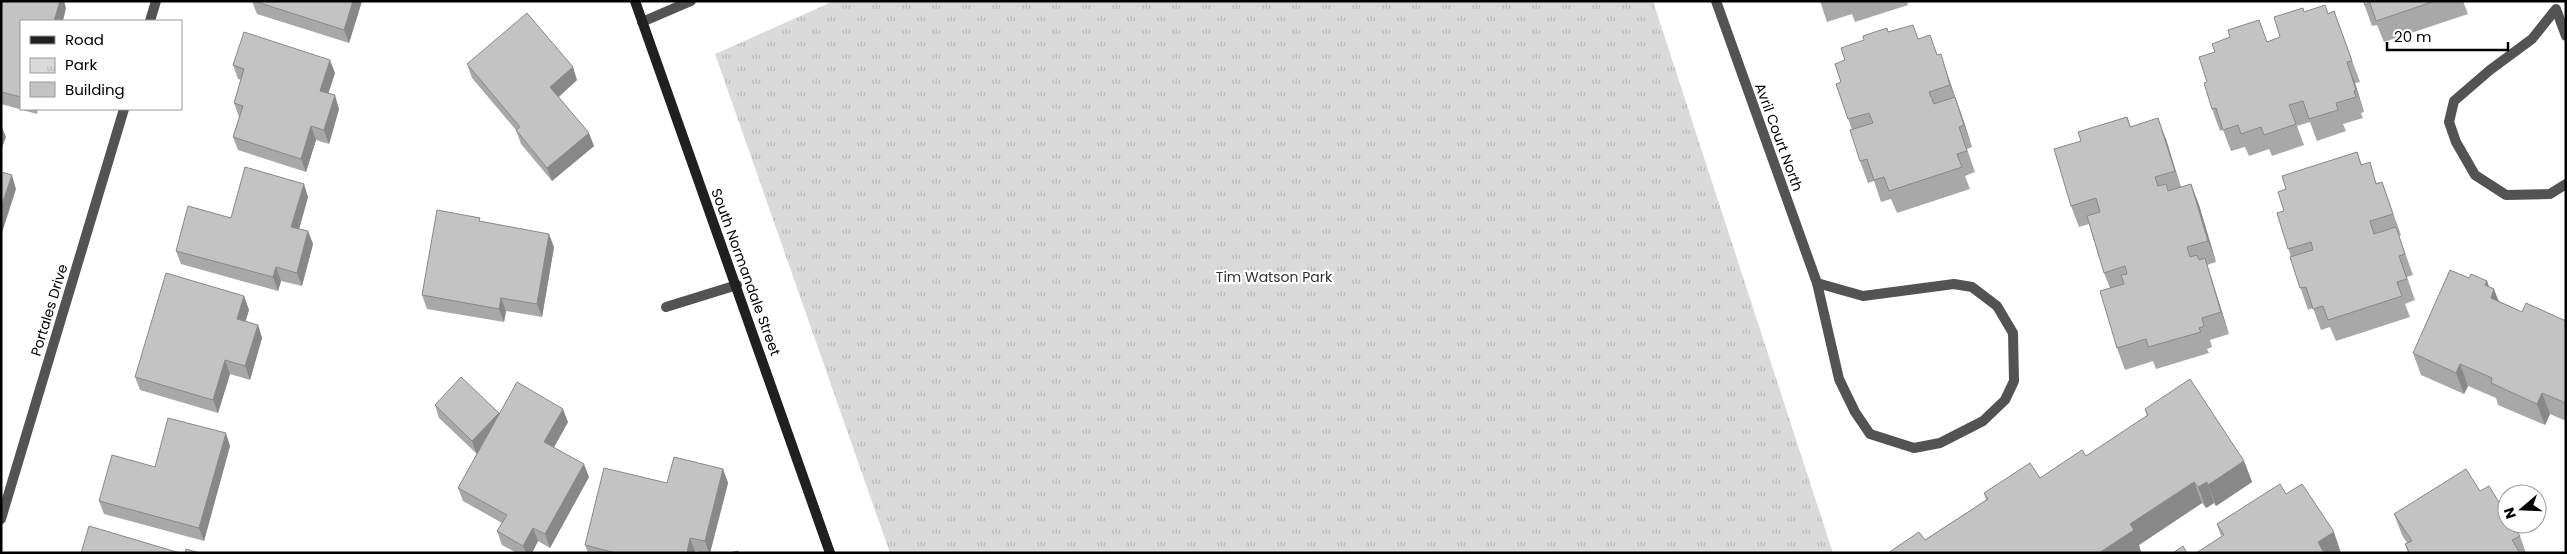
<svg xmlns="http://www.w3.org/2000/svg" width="2567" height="554" viewBox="0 0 2567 554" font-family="Poppins,sans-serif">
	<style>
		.park { fill: url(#park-tufts) }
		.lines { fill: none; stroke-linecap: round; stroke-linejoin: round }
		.lane { stroke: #535353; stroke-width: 10 }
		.street { stroke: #535353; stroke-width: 10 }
		.secondary { stroke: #202020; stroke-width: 10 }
		.wall { fill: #a8a8a8 }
		.shaded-wall { fill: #888 }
		.building { fill: #c3c3c3; stroke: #888 }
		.labels { text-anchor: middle; stroke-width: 4.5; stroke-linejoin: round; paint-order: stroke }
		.street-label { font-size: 14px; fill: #000; stroke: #fff }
		.park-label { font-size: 14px; fill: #313131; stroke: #fff }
	</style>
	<defs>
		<pattern id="park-tufts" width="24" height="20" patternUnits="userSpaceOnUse" patternTransform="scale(1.25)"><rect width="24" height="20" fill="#dadada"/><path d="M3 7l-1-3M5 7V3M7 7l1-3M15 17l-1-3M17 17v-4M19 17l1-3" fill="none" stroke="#b9b9b9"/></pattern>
	</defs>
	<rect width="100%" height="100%" fill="#fff"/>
	<path class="park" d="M 834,1 L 1653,1 L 1833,553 L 890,553 L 715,54 Z"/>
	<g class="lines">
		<g class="lane">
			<path d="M 1716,1 L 1817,283"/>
			<path d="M 642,22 L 691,1"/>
			<path d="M 2566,36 L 2556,9 L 2532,39 L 2490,70 L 2454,101 L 2449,122 L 2456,142 L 2475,175 L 2506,195 L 2550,194 L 2566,184"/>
			<path d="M 1817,283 L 1863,296 L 1954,284 L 1972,287 L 1997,306 L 2013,333 L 2014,381 L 2005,400 L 1983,421 L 1940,443 L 1914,448 L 1870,434 L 1855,412 L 1839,379 Z"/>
		</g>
		<g class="street">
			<path d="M 150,21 L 156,1"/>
			<path d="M 666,307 L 737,285"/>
			<path d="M 1,519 L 124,109"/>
		</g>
		<path class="secondary" d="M 635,1 L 830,553"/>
	</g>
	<g class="wall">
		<path d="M 1,1 L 66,8 L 21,21 L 21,109 L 38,109 L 37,114 L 1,104 Z"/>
		<path d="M 252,1 L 362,1 L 349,43 L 257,14 Z"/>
		<path d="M 1820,1 L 1907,1 L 1908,5 L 1855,22 L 1852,14 L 1827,22 Z"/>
		<path d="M 2363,1 L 2463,1 L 2468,14 L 2384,42 L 2377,25 L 2372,26 Z"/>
		<path d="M 2334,11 L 2360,82 L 2355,83 L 2364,112 L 2361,113 L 2363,118 L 2343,124 L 2346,131 L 2317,141 L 2310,122 L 2297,126 L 2304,145 L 2272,156 L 2269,149 L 2249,156 L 2245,147 L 2231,151 L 2223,130 L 2220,131 L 2212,109 L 2207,82 L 2267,42 L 2280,37 L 2304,12 L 2328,13 Z"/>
		<path d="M 1888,32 L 1918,39 L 1938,55 L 1948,76 L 1963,119 L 1972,147 L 1967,149 L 1975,172 L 1965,176 L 1970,189 L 1897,213 L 1891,199 L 1881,202 L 1874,181 L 1868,183 L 1860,161 L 1852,130 L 1836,84 L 1841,82 L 1845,60 Z"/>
		<path d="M 467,64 L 577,80 L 559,97 L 594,146 L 552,181 L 521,144 L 516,130 L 472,78 Z"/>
		<path d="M 233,65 L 335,73 L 328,93 L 339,109 L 329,144 L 316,140 L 306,172 L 238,150 L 233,137 L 239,117 L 234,103 L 241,80 L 238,79 Z"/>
		<path d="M 2127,117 L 2131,127 L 2166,139 L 2181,187 L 2191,184 L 2199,205 L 2216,262 L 2207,265 L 2212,280 L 2229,334 L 2210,340 L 2212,347 L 2207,349 L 2209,353 L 2156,369 L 2153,361 L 2125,370 L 2117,348 L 2110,288 L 2104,273 L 2089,224 L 2079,227 L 2071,206 L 2081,141 Z"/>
		<path d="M 2357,152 L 2362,165 L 2377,183 L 2382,182 L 2401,235 L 2399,236 L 2413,275 L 2407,277 L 2415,300 L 2405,304 L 2410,317 L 2336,341 L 2330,327 L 2321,330 L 2313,308 L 2308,310 L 2290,257 L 2291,257 L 2277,213 L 2284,211 L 2286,189 Z"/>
		<path d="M 308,197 L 299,229 L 308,231 L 313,244 L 302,286 L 281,281 L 278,291 L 181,264 L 176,251 L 231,218 Z"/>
		<path d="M 481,222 L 554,247 L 542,317 L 506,311 L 504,322 L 427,309 L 422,295 Z"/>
		<path d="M 2469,278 L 2487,281 L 2489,287 L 2499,301 L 2522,312 L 2566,321 L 2566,421 L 2550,414 L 2545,425 L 2498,405 L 2496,398 L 2468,386 L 2464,394 L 2421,375 L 2413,353 Z"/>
		<path d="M 244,296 L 249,310 L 245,322 L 258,325 L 262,338 L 250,380 L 230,374 L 218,413 L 140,390 L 135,377 Z"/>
		<path d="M 435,405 L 568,422 L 554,447 L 589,477 L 550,548 L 538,541 L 532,553 L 517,553 L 502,545 L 497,531 L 502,523 L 463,501 L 458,488 L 477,454 L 439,418 Z"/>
		<path d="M 2145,409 L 2244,461 L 2252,482 L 2216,506 L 2214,503 L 2206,508 L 2202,503 L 2139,545 L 2141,552 L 1925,540 L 1986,500 L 1984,493 L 2040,478 L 2086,456 L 2147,416 Z"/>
		<path d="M 230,446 L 204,541 L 104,514 L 99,501 L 155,467 Z"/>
		<path d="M 723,469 L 728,483 L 710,553 L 703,553 L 695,551 L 695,553 L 588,553 L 585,545 L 667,483 Z"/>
		<path d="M 2480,491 L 2520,536 L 2526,553 L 2408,553 L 2405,544 L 2407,543 L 2402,535 L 2394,514 Z"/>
		<path d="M 2286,494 L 2221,536 L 2217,524 Z"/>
	</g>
	<g class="shaded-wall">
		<path d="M 60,1 L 64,1 L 66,8 L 63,21 L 54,21 Z"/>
		<path d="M 353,1 L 362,1 L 349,43 L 344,30 Z"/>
		<path d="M 1941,54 L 1948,76 L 1958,106 L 1950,85 Z"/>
		<path d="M 330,60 L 335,73 L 325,104 L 320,91 Z"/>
		<path d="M 2347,62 L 2355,83 L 2364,112 L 2356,90 Z"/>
		<path d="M 573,67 L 577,80 L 555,100 L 550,87 Z"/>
		<path d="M 335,95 L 339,109 L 329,144 L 324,130 Z"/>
		<path d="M 1955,97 L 1963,119 L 1972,147 L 1964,125 Z"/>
		<path d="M 2158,118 L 2166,139 L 2182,192 L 2175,171 Z"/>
		<path d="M 1,125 L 6,137 L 1,151 Z"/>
		<path d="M 311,126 L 316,140 L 306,172 L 301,159 Z"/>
		<path d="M 589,133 L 594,146 L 552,181 L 547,168 Z"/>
		<path d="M 12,175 L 16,189 L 1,236 L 1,207 Z"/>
		<path d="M 304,184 L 308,197 L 296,240 L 291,227 Z"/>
		<path d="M 2191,184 L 2199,205 L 2216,262 L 2208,241 Z"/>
		<path d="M 308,231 L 313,244 L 302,286 L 297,273 Z"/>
		<path d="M 549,234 L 554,247 L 542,317 L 537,304 Z"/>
		<path d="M 2205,258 L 2212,280 L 2229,334 L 2221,312 Z"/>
		<path d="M 276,267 L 281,281 L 278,291 L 273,277 Z"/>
		<path d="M 2487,281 L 2492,295 L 2494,289 L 2502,310 L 2499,319 L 2485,285 Z"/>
		<path d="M 244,296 L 249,310 L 242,333 L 237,319 Z"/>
		<path d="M 501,298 L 506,311 L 504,322 L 499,309 Z"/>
		<path d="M 258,325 L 262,338 L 250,380 L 245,366 Z"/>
		<path d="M 225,360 L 230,374 L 218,413 L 213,400 Z"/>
		<path d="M 2460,364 L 2468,386 L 2464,394 L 2456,373 Z"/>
		<path d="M 2542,393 L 2550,414 L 2545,425 L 2537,404 Z"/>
		<path d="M 563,409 L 568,422 L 549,456 L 544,442 Z"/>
		<path d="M 499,413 L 504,426 L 477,455 L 472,441 Z"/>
		<path d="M 226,433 L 230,446 L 204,541 L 199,528 Z"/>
		<path d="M 2244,461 L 2252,482 L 2216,506 L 2208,485 Z"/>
		<path d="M 584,464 L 589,477 L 550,548 L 545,534 Z"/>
		<path d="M 723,469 L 728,483 L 710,553 L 709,553 L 705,541 Z"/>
		<path d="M 2194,482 L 2202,503 L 2139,545 L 2141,552 L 2140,553 L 2099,553 L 2130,524 Z"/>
		<path d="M 2207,482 L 2214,503 L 2206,508 L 2198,487 Z"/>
		<path d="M 533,528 L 538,541 L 532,553 L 526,553 L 523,546 Z"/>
		<path d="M 2334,532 L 2341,553 L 2322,553 L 2318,542 Z"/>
		<path d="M 690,538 L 695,551 L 695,553 L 687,553 Z"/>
	</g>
	<g class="building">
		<path d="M 1,1 L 60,1 L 54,21 L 21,21 L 21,97 L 1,92 Z"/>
		<path d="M 254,1 L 353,1 L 344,30 Z"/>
		<path d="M 2363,1 L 2435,1 L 2376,21 L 2370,3 L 2365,5 Z"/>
		<path d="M 2325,5 L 2328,14 L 2334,11 L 2352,61 L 2347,62 L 2356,90 L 2354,91 L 2356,97 L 2336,103 L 2338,110 L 2309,119 L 2303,101 L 2289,105 L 2296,124 L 2264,135 L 2261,127 L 2241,134 L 2238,125 L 2223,130 L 2216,108 L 2212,109 L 2204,83 L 2207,82 L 2199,57 L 2215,52 L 2212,44 L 2230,37 L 2228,30 L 2259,20 L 2267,42 L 2280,37 L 2274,17 L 2303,8 L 2304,12 Z"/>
		<path d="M 527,13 L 573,67 L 550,87 L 589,133 L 547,168 L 516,130 L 520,127 L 467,64 Z"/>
		<path d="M 1913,25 L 1918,39 L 1930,35 L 1937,55 L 1941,54 L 1950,85 L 1929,92 L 1934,104 L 1955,97 L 1964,125 L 1959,127 L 1967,151 L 1957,154 L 1962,167 L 1889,191 L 1884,177 L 1874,180 L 1867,159 L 1860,161 L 1850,130 L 1873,123 L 1869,113 L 1848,119 L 1836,84 L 1841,82 L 1835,64 L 1845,60 L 1841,48 L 1864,40 L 1863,36 L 1887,28 L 1888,32 Z"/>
		<path d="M 244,32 L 330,60 L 320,91 L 335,95 L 324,130 L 311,126 L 301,159 L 233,137 L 243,106 L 234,103 L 244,69 L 233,65 Z"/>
		<path d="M 2127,117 L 2130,127 L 2158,118 L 2175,171 L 2155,177 L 2158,186 L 2166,184 L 2168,191 L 2191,184 L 2208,241 L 2187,247 L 2190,257 L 2197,255 L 2199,260 L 2205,258 L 2221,312 L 2202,318 L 2204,326 L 2199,328 L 2201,332 L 2148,347 L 2146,339 L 2117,348 L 2100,291 L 2124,284 L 2121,275 L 2127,274 L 2125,266 L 2104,273 L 2087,216 L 2100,212 L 2096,198 L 2071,206 L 2054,149 L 2081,141 L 2078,132 Z"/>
		<path d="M 2357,152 L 2361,165 L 2370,162 L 2376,184 L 2382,182 L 2393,214 L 2370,221 L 2374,234 L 2396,227 L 2405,254 L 2399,256 L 2407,279 L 2397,282 L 2402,296 L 2328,320 L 2323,306 L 2313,309 L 2306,287 L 2300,288 L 2290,257 L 2313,250 L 2311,242 L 2288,249 L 2277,213 L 2284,211 L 2278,192 L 2286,189 L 2282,176 Z"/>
		<path d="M 245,167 L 304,184 L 291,227 L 308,231 L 297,273 L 276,267 L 273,277 L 176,251 L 188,206 L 231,218 Z"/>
		<path d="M 1,172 L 12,175 L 1,207 Z"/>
		<path d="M 437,210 L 480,218 L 479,221 L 549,234 L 537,304 L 501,298 L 499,309 L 422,295 Z"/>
		<path d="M 2450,270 L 2469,278 L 2471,274 L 2487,281 L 2485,285 L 2494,289 L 2491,298 L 2522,312 L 2526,303 L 2566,321 L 2566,403 L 2542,393 L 2537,404 L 2491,383 L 2492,378 L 2460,364 L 2456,373 L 2413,353 Z"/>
		<path d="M 166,273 L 244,296 L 237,319 L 258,325 L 245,366 L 225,360 L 213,400 L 135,377 Z"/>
		<path d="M 461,377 L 499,413 L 472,441 L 435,405 Z"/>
		<path d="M 2190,379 L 2244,461 L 2208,485 L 2207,482 L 2198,487 L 2194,482 L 2130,524 L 2134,530 L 2099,553 L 1888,553 L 1919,532 L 1925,540 L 1988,499 L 1984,493 L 2030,463 L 2040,478 L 2082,450 L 2086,456 L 2148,415 L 2145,409 Z"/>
		<path d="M 517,382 L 563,409 L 544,442 L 584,464 L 545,534 L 533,528 L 523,546 L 497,531 L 507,515 L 458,488 Z"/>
		<path d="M 168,418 L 226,433 L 199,528 L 99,501 L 112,455 L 155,467 Z"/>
		<path d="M 674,457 L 723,469 L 705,541 L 690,538 L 687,553 L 616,553 L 585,545 L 604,468 L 667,483 Z"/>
		<path d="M 2466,469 L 2480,491 L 2489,486 L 2507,515 L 2507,524 L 2512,524 L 2520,536 L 2512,540 L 2520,553 L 2410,553 L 2405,544 L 2412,541 L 2394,514 Z"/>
		<path d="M 2280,484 L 2286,494 L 2302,484 L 2334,532 L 2318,542 L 2324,553 L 2196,553 L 2224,535 L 2217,524 Z"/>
		<path d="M 89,526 L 180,553 L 81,553 Z"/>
		<path d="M 2183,546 L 2187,553 L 2173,553 Z"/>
		<path d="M 186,549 L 200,553 L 185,553 Z"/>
		<path d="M 738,551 L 739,553 L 730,553 Z"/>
	</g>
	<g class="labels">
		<g class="street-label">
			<text transform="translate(1779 137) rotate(70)" y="5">Avril Court North</text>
			<text transform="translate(746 272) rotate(70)" y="5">South Normandale Street</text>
			<text transform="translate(49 310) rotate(-73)" y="5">Portales Drive</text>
		</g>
		<g class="park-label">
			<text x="1274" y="282">Tim Watson Park</text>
		</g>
	</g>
	<rect width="2567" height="554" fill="none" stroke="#000000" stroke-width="5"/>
	<rect x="20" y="20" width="162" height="90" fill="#ffffff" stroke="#999999"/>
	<rect x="30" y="36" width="25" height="8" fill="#202020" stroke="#999999"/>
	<text x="65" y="45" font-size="15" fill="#000000">Road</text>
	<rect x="30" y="58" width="25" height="15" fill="url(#park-tufts)" stroke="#999999"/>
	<text x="65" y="70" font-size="15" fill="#000000">Park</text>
	<rect x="30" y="82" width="25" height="15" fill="#c3c3c3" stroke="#999999"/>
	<text x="65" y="95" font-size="15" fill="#000000">Building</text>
	<g transform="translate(2522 509) rotate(251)"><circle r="24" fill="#ffffff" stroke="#999999"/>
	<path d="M0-4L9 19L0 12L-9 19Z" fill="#000000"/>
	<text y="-8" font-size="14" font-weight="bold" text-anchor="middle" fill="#000000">N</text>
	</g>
	<path d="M2387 42v8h121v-8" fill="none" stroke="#000000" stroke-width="2.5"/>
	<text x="2394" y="42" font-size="15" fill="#000000" stroke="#ffffff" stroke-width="4" paint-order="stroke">20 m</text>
</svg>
